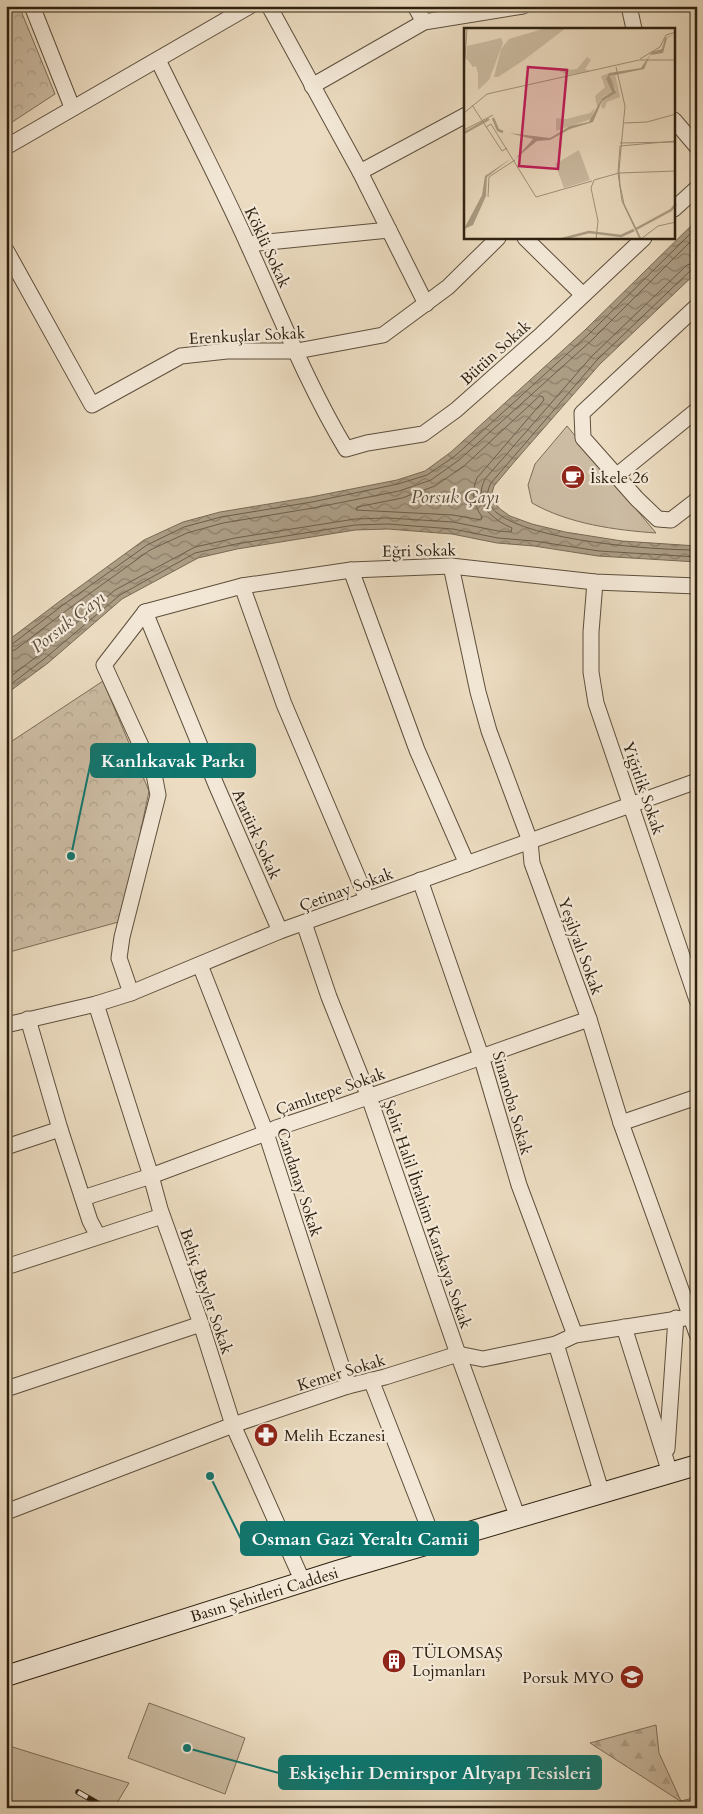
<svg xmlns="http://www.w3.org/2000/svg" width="703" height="1814" viewBox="0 0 703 1814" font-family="Cardo,serif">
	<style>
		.grass { fill: #ccbca3; stroke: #7c6e59 }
		.forest { fill: url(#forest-firs); stroke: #7c6e59 }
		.park { fill: url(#park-crowns); stroke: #7c6e59 }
		.water { fill: url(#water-waves); stroke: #796a55 }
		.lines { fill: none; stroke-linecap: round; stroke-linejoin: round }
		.shore { stroke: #6c5e4a; stroke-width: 1 }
		.street-casing { stroke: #5d4f3c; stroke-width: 17 }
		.secondary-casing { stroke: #2d200f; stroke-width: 22 }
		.street { stroke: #f3e8d7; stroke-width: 15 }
		.secondary { stroke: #f3e8d7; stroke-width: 20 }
		.rail-casing { stroke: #2d200f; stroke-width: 5.5 }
		.rail { stroke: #f3e8d7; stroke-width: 4; stroke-dasharray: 11; stroke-linecap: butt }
		.labels { text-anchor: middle; stroke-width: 4.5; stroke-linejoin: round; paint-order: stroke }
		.street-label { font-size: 16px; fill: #2d200f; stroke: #f3e8d7 }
		.poi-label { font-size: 16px; fill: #2d200f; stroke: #f3e8d7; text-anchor: start }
		.water-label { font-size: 18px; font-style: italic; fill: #594b38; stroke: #f3e8d7 }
		.inset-river { fill: none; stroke: #ab9c84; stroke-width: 2.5 }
		.inset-road { fill: none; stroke: #a0917a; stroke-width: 1 }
		.view { fill: #c2185b; fill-opacity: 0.15; stroke: #c2185b; stroke-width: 2.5 }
		.inset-edge { fill: none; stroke: #2d200f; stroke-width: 2.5 }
		.leader { fill: none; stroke: #0f766e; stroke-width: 2 }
		.callout-dot { fill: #0f766e; stroke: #f3e8d7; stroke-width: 2 }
		.callout { fill: #0f766e; stroke: #0f766e; stroke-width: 2 }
		.callout-label { font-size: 18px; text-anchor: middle; font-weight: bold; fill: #fff }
	</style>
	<defs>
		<pattern id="forest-firs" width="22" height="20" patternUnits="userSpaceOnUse" patternTransform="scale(1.25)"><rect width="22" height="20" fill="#ccbca3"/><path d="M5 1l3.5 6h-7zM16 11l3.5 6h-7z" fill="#b0a18b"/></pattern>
		<pattern id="park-crowns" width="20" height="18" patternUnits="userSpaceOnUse" patternTransform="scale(1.25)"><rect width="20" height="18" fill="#ccbca3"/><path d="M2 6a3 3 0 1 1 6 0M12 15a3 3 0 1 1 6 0" fill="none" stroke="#b0a18b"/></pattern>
		<pattern id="water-waves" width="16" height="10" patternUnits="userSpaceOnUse" patternTransform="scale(1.25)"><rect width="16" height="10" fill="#ab9c84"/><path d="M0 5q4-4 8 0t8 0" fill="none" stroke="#8c7f6a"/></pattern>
	</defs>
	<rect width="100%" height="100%" fill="#ecdcc1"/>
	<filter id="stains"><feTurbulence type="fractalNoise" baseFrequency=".004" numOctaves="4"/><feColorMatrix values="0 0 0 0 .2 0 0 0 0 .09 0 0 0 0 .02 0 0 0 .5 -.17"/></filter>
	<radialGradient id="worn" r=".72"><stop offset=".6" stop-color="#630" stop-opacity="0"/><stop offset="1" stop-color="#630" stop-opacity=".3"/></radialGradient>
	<g class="grass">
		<path d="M 567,426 L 656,533 C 615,530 569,524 532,503 L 528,485 L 535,464 Z"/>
		<path d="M 149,1703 L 245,1738 L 225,1794 L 128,1758 Z"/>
		<path d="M 6,1745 L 129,1783 L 114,1808 L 6,1808 Z"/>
	</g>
	<path class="forest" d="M 656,1725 L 659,1753 L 681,1801 L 697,1797 L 697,1808 L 691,1808 L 590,1743 Z"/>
	<g class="park">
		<path d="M 6,6 L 19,6 L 55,94 L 6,126 Z"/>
		<path d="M 103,681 L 149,791 L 122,921 L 6,953 L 6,745 Z"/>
	</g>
	<path class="water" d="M 697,220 L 697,272 L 600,364 L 515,461 L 494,486 L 492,493 L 494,502 L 500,509 L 510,516 L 532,524 L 565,532 L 622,541 L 697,546 L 697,562 L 598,556 L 534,546 L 497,543 L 452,534 L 388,529 L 355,530 L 237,549 L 198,558 L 122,599 L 48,663 L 6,694 L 6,642 L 60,601 L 144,540 L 183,522 L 220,512 L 311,497 L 397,480 L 425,471 L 451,452 L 585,330 Z"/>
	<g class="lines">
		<g class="shore">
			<path d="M 697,268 L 691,270 L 597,360 L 491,483 C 485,494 487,505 497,513 C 532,541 652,550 697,550"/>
			<path d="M 540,396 L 543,397 L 544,400 L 477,478 C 471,492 473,504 482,517 L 481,520 L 453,515 L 356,510 L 357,507 L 402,498 L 435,486 L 464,466 Z"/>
			<path d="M 6,646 L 11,645 L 63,605 L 147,545 L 184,527 L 221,517 L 312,502 L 398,484 L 427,475 L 455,456 L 589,334 L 697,227"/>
			<path d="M 6,652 L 15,650 L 67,610 L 150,550 L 187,533 L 223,523 L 313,508 L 399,491 L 431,480 L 459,460 L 593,339 L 697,235"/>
			<path d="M 6,680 L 40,654 L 115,590 L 195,547 L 235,538 L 355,519 L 388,518 L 453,522 L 498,531 L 511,532 L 512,528 C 491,519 473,503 485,479 L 592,356 L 687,265 L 697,262"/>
			<path d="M 6,688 L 44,659 L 120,595 L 195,553 L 236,544 L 355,525 L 388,524 L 453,529 L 498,538 L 534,541 L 599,551 L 697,557"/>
		</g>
		<g class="street-casing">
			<g id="street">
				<path d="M 32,6 L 72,107"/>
				<path d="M 269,6 L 360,172 L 426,304"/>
				<path d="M 415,6 L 424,22"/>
				<path d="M 629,6 L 634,29"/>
				<path d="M 158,60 C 188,122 221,184 249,247 C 280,315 308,386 346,449 L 367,443 L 423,434 L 456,410 L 542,334 L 644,238"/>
				<path d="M 312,86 L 424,22 L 523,6"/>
				<path d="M 674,120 L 697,147"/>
				<path d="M 6,147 L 250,6"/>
				<path d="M 360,172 L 466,115"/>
				<path d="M 674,209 L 697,188"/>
				<path d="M 525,238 L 583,295"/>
				<path d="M 248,244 L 389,230"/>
				<path d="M 6,250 L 92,405 L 181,356 L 227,351 L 297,351 L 383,335 L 448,287 L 498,238"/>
				<path d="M 697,306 L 582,413 L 583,438 L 637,499 L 658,519 L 671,520 L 697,500"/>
				<path d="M 616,476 L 697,410"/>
				<path d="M 451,566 L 478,692 L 489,731 L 530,841 L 532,863 L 589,1019 L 621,1123 L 697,1334"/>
				<path d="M 351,570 L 417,750 L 467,864"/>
				<path d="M 595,582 L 591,632 L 591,672 L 596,703 L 697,1000"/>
				<path d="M 242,586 L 284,704 L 367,899"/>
				<path d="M 145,612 L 242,586 L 351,570 L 451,566 L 595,582 L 697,586"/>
				<path d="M 145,612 L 217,787 L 280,931"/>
				<path d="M 420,880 L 481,1056 L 519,1185 L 575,1335"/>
				<path d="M 304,923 L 329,997 L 369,1097 L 458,1354 L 518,1518"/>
				<path d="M 200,965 L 266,1133 L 348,1386"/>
				<path d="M 131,993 L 119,958 L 122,937 L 158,795 L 154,774 L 104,665 L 145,612"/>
				<path d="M 96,1004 L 151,1176 L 160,1209 L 201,1324 L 233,1425 L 303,1582"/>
				<path d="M 28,1019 L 60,1129 L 90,1221 L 98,1236"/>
				<path d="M 6,1025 L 96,1004 L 131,993 L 280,931 L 697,781"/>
				<path d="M 621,1123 L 697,1097"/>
				<path d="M 6,1147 L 60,1129"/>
				<path d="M 83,1198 L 151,1176 L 266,1133 L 276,1128 C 381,1094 485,1055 589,1019"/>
				<path d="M 6,1267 L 162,1216"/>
				<path d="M 624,1327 L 670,1473"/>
				<path d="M 556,1344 L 602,1494"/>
				<path d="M 371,1380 L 434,1541"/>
				<path d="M 6,1389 L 201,1324"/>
				<path d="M 667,1449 L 676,1318"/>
				<path d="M 6,1512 L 233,1425 L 348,1386 L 385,1377 L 458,1354 L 483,1359 L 556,1344 L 575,1335 L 697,1316"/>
			</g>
		</g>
		<g class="secondary-casing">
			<path id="secondary" d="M 6,1676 L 337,1571 L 697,1465"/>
		</g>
		<use href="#street" class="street"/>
		<use href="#secondary" class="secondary"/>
		<g class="rail-casing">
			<path id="rail" d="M 78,1792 L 106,1808"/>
		</g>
		<use href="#rail" class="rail"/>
	</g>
	<defs>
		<g id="cafe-disc" transform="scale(1.25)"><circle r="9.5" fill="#8f2418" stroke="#f3e8d7"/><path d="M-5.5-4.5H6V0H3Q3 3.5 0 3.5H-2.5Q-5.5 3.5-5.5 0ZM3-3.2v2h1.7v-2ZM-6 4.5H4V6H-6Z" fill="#fff"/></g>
		<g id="pharmacy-disc" transform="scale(1.25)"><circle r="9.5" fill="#8f2418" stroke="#f3e8d7"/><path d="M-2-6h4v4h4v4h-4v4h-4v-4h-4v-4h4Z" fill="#fff"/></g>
		<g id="building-disc" transform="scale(1.25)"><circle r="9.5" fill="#8f2418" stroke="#f3e8d7"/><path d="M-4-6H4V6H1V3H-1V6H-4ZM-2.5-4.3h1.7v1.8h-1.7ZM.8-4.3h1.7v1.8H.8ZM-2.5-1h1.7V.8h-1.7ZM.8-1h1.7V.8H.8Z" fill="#fff"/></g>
		<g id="university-disc" transform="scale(1.25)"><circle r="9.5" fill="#8f2418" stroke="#f3e8d7"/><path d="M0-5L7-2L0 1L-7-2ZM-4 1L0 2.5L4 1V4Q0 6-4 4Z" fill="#fff"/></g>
	</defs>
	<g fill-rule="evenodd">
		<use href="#cafe-disc" x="573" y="477"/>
		<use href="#pharmacy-disc" x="266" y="1435"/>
		<use href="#building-disc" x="394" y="1661"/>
		<use href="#university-disc" x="632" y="1677"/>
	</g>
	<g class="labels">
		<g class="street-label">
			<text transform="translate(268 247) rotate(65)" y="6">Köklü Sokak</text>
			<text transform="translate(247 335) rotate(-3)" y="6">Erenkuşlar Sokak</text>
			<text transform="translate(495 352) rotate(-42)" y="6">Bütün Sokak</text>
			<text transform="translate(419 550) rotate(-1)" y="6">Eğri Sokak</text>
			<text transform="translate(644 788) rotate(71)" y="6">Yiğitlik Sokak</text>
			<text transform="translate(257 834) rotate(66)" y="6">Atatürk Sokak</text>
			<text transform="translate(346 889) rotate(-20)" y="6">Çetinay Sokak</text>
			<text transform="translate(581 946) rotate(70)" y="6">Yeşilyalı Sokak</text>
			<text transform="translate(330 1091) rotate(-19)" y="6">Çamlıtepe Sokak</text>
			<text transform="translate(513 1103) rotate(74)" y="6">Sinanoba Sokak</text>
			<text transform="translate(300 1182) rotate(72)" y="6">Candanay Sokak</text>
			<text transform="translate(428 1214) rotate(71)" y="6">Şehit Halil İbrahim Karakaya Sokak</text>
			<text transform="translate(207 1291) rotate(71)" y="6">Behiç Beyler Sokak</text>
			<text transform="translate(341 1372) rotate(-17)" y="6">Kemer Sokak</text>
			<text transform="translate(264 1594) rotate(-17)" y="6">Basın Şehitleri Caddesi</text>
		</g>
		<g class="poi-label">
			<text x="590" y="483">İskele 26</text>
			<text x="284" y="1441">Melih Eczanesi</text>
			<text x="412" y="1658">TÜLOMSAŞ<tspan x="412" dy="18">Lojmanları</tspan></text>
			<text x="614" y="1683" text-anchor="end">Porsuk MYO</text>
		</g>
		<g class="water-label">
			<text x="455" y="503">Porsuk Çayı</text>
			<text transform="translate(68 622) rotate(-38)" y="6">Porsuk Çayı</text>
		</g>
	</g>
	<g transform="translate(464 28)">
		<rect width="211" height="211" fill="#ecdcc1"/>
		<path d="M 123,29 L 127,32 L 121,41 L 126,43 L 104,47 L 95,43 L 113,41 Z" fill="#ccbca3"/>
		<path d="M 82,0 L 102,0 L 60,32 L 34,49 L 30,49 L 37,21 L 45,11 ZM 37,10 L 39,15 L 25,52 L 14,62 L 14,46 L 12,38 L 9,39 L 2,30 L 3,18 Z" fill="#ccbca3"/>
		<path d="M 145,45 L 142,51 L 148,64 L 138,69 L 133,79 L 131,68 L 141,59 L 137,48 ZM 151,46 L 156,69 L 143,74 L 140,81 L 137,79 L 138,73 L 152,62 L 145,50 ZM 131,80 L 127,91 L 92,103 L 92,90 L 102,91 L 126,85 ZM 115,122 L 126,152 L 100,160 L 91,136 Z" fill="#ccbca3"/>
		<path d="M 211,6 L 203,10 L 199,25 L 186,27 L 180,41 L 146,48 L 152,65 L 138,73 L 129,94 L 106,101 L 86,112 L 73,113 L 51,131 L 69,111 L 45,105 L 86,110 L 106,98 L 125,94 L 138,70 L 148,64 L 142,51 L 145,45 L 177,40 L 188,24 L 198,21 L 201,10 ZM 48,130 L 23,149 L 22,168 L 9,197 L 0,201 L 18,167 L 21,148 Z" fill="#ab9c84"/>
		<path class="inset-river" d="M 29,90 L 34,102 L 39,104M 0,105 L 25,91M 172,201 L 207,182 L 212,176M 98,211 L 125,204 L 157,208 L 170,202"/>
		<path class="inset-road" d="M 176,31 L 196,19 L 202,7 L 212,4M 152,39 L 161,78 L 155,142 L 156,157 L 160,176 L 177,211M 0,44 L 3,0M 8,77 L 38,123 L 43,120M 0,85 L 23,66 L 175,32 L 212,32M 160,95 L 183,94 L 212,86M 22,99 L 27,96 L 72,169 L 128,153M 0,102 L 29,87M 156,115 L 212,114M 24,169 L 25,149 L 51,132M 132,211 L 134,193 L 127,160 L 130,152 L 155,145 L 212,143M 176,211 L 158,173 L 154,145 L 156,118 L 212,113M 177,211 L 194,198 L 212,194"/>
		<path class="view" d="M 64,39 L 103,42 L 94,141 L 55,138 Z"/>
		<rect width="211" height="211" class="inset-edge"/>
	</g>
	<path class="leader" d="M71 856L91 761M210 1476L241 1539M187 1748L279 1773"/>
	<g class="callout-dot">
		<circle cx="71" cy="856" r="5"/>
		<circle cx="210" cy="1476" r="5"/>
		<circle cx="187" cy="1748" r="5"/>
	</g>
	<g class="callout">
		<rect x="91" y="744" width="164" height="33" rx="5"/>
		<rect x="241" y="1522" width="237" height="33" rx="5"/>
		<rect x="279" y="1756" width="322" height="33" rx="5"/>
	</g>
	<g class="callout-label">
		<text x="173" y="767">Kanlıkavak Parkı</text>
		<text x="360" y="1545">Osman Gazi Yeraltı Camii</text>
		<text x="440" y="1779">Eskişehir Demirspor Altyapı Tesisleri</text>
	</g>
	<rect width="703" height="1814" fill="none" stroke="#ecdcc1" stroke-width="25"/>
	<rect x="8" y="8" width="688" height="1799" fill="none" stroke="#2d200f" stroke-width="2.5"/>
	<rect x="12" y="12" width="678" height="1789" fill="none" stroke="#2d200f"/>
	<rect width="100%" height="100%" filter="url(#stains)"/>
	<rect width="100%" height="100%" fill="url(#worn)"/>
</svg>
